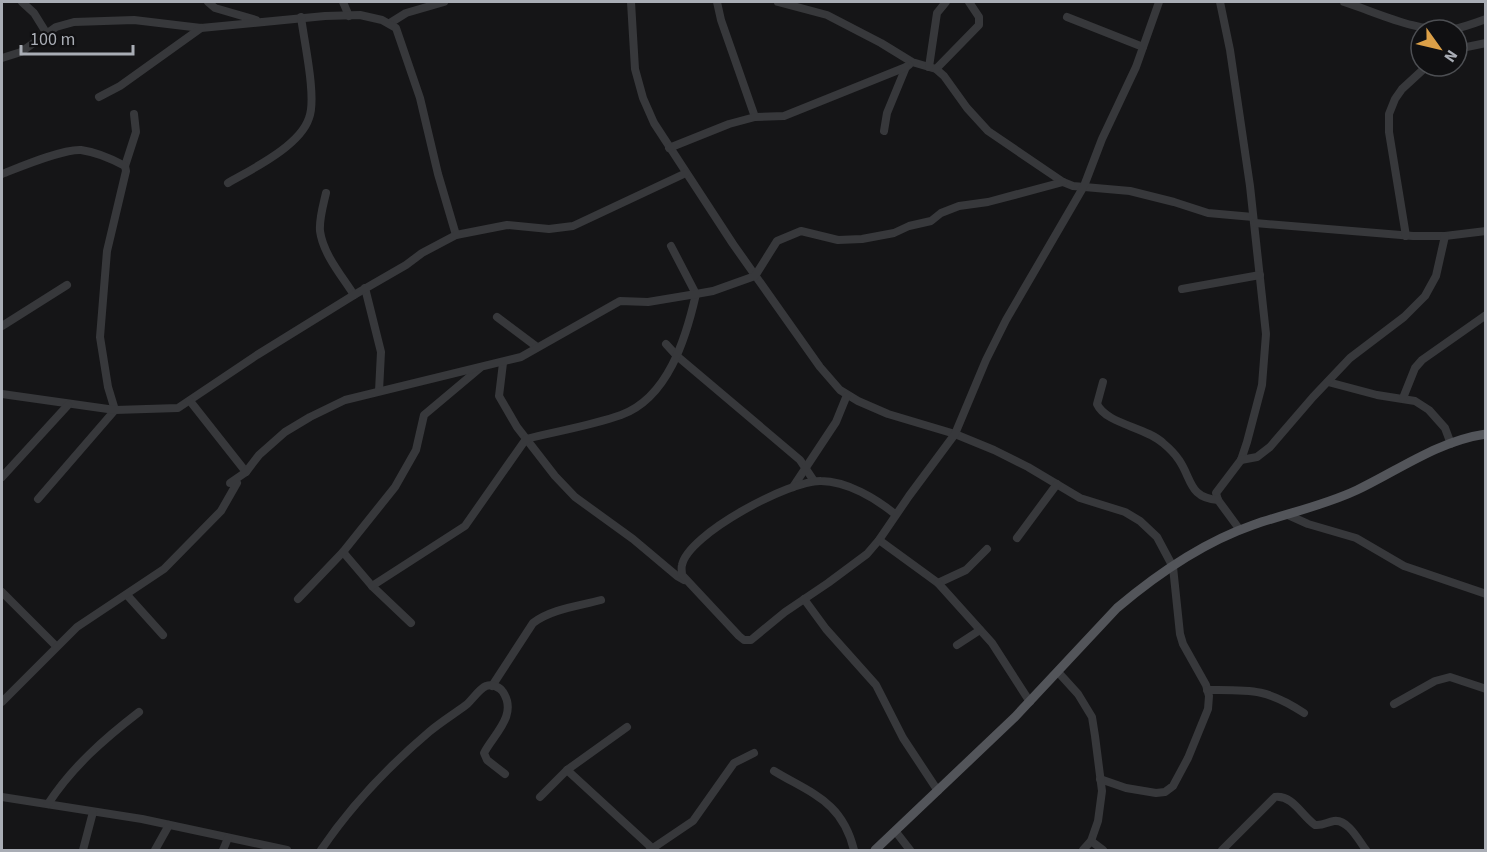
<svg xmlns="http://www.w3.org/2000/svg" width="1487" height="852" viewBox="0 0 1487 852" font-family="'Source Sans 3',sans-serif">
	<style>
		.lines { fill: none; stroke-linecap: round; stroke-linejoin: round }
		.minor { stroke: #37383b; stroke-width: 8 }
		.major { stroke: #53555a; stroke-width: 9 }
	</style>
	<rect width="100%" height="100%" fill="#151517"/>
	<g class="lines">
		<g class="minor">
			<path d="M 22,2 L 34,13 L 47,34"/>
			<path d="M 208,2 L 215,8 L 256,20"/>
			<path d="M 343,2 L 349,16"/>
			<path d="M 631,2 L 635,69 L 643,98 L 654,123 L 733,244 L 820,367 L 840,390 L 858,401 L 888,414 L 955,434 L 994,450 L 1028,467 L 1080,498 L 1125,512 L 1140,521 L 1157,537 L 1173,567 L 1180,634 L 1183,644 L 1206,685 L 1209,696 L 1208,709 L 1188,758 L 1173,786 L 1165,792 L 1156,793 L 1126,788 L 1100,779"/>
			<path d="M 717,2 L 721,20 L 755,117"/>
			<path d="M 778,2 L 827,15 L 881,43 L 912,62 L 936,69 L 944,76 L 967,108 L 988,131 L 1063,182 L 1073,186 L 1130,191 L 1174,202 L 1208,213 L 1253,217"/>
			<path d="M 1220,2 L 1230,50 L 1250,186 L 1266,334 L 1262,385 L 1247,442 L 1241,460 L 1216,493 L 1218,500 L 1240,530"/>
			<path d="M 1344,2 C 1376,12 1420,34 1454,29 C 1464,27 1475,23 1486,19"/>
			<path d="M 1067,17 L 1143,47"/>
			<path d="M 390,23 L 406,13 L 444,2"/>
			<path d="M 1457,49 L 1486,43"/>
			<path d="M 2,58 L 21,52 L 56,27 L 74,22 L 134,20 L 201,28 L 325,16 L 360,15 L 382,20 L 396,28 L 420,98 L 438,174 L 456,235"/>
			<path d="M 929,67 L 937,13 L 946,2"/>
			<path d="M 936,69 L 979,25 L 979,17 L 969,2"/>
			<path d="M 99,97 L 120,86 L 201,28"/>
			<path d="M 884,131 L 887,113 L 906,67 L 909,65"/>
			<path d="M 669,148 L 729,124 L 755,117 L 784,116 L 906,67"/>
			<path d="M 125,166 L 136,132 L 134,114"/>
			<path d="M 2,174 C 20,167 62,149 81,150 C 96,152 112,159 125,166 L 126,171 L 107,251 L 100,337 L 108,387 L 115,410 L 38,499"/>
			<path d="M 228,183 C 252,169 300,146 309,118 C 317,98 304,41 301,17"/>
			<path d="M 326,193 C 323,206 319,219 320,231 C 323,254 342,276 354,295"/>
			<path d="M 1255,223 L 1413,236 L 1445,236 L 1486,231"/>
			<path d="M 1406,236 L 1389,132 L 1389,114 L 1395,99 L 1402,89 L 1427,66"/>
			<path d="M 365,288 L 381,352 L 379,391"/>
			<path d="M 1182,289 L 1260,275"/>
			<path d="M 497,317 L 537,347"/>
			<path d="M 2,326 L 67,285"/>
			<path d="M 666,344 L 677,356 L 800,460 L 814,481"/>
			<path d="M 503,363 L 499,396 L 517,427 L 555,476 L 575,497 L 633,539 L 677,576 L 684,580"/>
			<path d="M 1103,382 L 1097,404 C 1106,424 1146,427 1163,443 C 1169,448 1175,454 1179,460 C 1192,479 1189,498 1218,500"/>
			<path d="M 1328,382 L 1377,395 L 1415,401 L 1429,410 L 1445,428 L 1451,444"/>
			<path d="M 2,394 L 115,410 L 178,408 L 257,355 L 354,295 L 406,265 L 422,253 L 456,235 L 507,225 L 549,229 L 573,226 L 686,173"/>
			<path d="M 1403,398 L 1415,368 L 1422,360 L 1486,315"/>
			<path d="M 190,401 L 246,472"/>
			<path d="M 1241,460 L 1257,457 L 1270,447 L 1313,397 L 1350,358 L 1404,317 L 1425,296 L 1436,276 L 1445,236"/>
			<path d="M 2,477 L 68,405"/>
			<path d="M 793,487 L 836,422 L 847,395"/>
			<path d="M 896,515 C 877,499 847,481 821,481 C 790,480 688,534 682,565 C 681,568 682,572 682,575 L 739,636 L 744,640 L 751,640 L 785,612 L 828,583 L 867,554 L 879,540 L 909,496 L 955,434 L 986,360 L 1006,320 L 1084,186 L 1102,139 L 1136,67 L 1159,2"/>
			<path d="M 1288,515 L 1308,524 L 1356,538 L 1404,566 L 1486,594"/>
			<path d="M 1017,538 L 1057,484"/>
			<path d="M 879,540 L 938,583 L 966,570 L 987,549"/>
			<path d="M 343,552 L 372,586 L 411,623"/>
			<path d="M 938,583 L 992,643 L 1030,702"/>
			<path d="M 372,586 L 465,526 L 526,439 C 557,431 590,426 621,415 C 668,398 686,338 696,294 L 671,246"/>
			<path d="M 2,592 L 56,646"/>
			<path d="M 127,595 L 163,635"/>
			<path d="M 298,599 L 343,552 L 395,487 L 416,450 L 424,415 L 480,368"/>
			<path d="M 804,599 L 826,629 L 876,685 L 903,738 L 938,791"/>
			<path d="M 957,645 L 980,630"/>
			<path d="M 1058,672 L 1078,694 L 1092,717 L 1095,736 L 1102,791 L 1098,821 L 1091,841 L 1083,850"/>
			<path d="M 492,686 L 533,623 C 551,609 579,606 601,600"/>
			<path d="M 1207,690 C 1251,690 1266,688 1304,713"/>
			<path d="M 2,702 L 77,627 L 164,569 L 221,511 L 237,483 L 230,483 L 246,472 L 259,455 L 285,432 L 310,417 L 345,400 L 521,357 L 620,301 L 648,302 L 696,294 L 713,291 L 755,276 L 777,241 L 801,231 L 838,240 L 862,239 L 894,233 L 909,226 L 931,221 L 941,213 L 959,206 L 988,202 L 1063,182"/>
			<path d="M 1394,704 L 1435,681 L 1450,677 L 1486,689"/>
			<path d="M 627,727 L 567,770 L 652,848"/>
			<path d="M 774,771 C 812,794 842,801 854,850"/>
			<path d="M 2,797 L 142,819 L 287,850"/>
			<path d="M 540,797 L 567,770"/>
			<path d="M 48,804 C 72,767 104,739 139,712"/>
			<path d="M 896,832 L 910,850"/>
			<path d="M 1091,841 L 1103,850"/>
			<path d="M 83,850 L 93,812"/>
			<path d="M 155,850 L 169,825"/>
			<path d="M 223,850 L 228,838"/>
			<path d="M 321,850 C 350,807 389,766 429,732 C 441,722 454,714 466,705 C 472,700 479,689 486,686 C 492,684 500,687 503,692 C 518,715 494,734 484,753 L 487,760 L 505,774"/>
			<path d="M 650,850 L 693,821 L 734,763 L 754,753"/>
			<path d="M 1222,850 L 1275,797 C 1293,795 1301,815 1315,825 C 1323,826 1327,822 1334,821 C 1348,819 1359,841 1366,850"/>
		</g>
		<path class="major" d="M 875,850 L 1015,717 L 1117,608 C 1156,575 1204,542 1253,525 C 1287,513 1323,506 1357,490 C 1399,470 1438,441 1486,434"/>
	</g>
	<rect width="1487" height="852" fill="none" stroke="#a9adb5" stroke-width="6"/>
	<g transform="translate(1439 48) rotate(124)"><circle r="28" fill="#101012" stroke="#4d4f53" stroke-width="1.5"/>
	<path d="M0-4.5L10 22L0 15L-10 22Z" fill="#dca048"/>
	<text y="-9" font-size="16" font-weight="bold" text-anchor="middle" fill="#a9adb5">N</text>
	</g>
	<path d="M21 45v9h112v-9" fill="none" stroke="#a9adb5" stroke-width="3"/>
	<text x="30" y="45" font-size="18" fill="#a9adb5" stroke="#101012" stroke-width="4.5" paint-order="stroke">100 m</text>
</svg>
